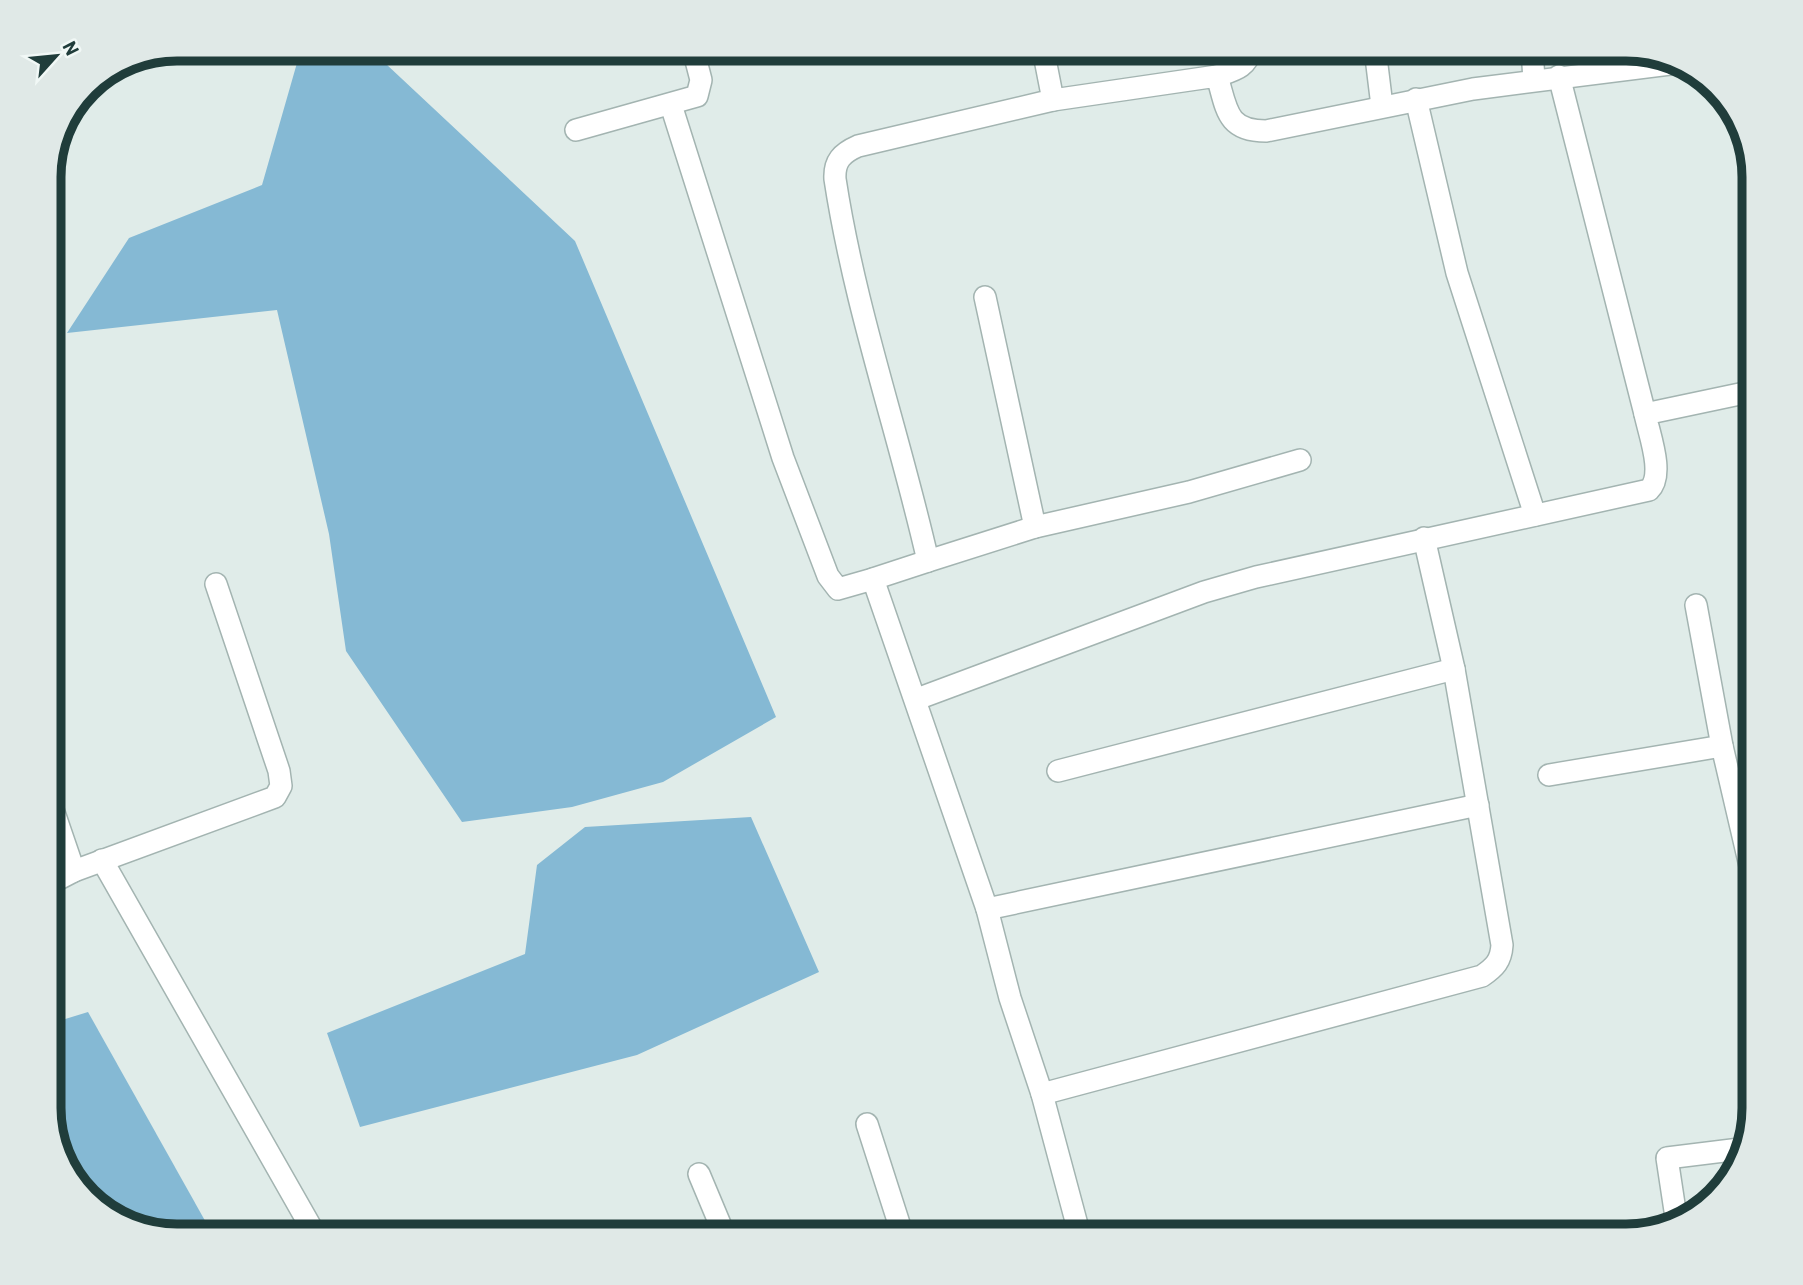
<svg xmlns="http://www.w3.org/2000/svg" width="1803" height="1285" viewBox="0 0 1803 1285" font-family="Barlow,sans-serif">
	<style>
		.water { fill: #85b9d4 }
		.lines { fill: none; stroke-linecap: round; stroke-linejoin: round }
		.minor-casing { stroke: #a3b4b1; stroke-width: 24 }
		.minor { stroke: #fff; stroke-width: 21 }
		.rim { fill: none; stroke: #203d3b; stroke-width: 9 }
	</style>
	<rect width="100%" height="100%" fill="#e0ece9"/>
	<g class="water">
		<path d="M 301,49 L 370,49 L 575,241 L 776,717 L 663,782 L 572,807 L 462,822 L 346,651 L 329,534 L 277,310 L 67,333 L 129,238 L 262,185 Z"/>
		<path d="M 751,817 L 819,972 L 637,1055 L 360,1127 L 327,1033 L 525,954 L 537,865 L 585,827 Z"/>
		<path d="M 88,1012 L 208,1226 L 193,1236 L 177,1236 L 100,1210 L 62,1165 L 49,1116 L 49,1024 Z"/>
	</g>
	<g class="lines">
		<g class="minor-casing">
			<g id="minor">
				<path d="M 1043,49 L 1053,100 L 858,146 C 842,153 834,161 835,179 C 855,310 899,433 928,561 L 873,579 L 987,909 L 1010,998 L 1042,1094 L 1080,1236"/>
				<path d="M 1375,49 L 1382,106"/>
				<path d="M 1532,49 L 1534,80"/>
				<path d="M 1217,76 C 1234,70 1247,68 1251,49"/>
				<path d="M 1559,76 L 1645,414"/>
				<path d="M 1416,99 L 1457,273 L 1535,515"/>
				<path d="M 1053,100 L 1217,76 C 1227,109 1226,131 1266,131 L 1473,89 L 1670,64"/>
				<path d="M 671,105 L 783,458 L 828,576 L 838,589 L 873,579"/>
				<path d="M 576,130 L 697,96 L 701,80 L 693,49"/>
				<path d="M 985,297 L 1035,527"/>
				<path d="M 49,407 L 52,392 L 49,379"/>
				<path d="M 928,561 L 1035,527 L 1189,492 L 1300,460"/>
				<path d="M 1696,605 L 1722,746 L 1754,883"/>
				<path d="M 917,699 L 1204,592 L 1256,577 L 1649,490 C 1665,475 1649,434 1645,414 L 1754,391"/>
				<path d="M 1058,771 L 1454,669"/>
				<path d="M 1549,775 L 1722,746"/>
				<path d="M 49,798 L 74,871"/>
				<path d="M 102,860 L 316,1236"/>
				<path d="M 49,884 L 74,871 L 275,797 L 281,786 L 279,771 L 216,584"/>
				<path d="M 987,909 L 1478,805"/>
				<path d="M 1042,1094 L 1482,976 C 1495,967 1501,961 1502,945 L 1454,669 L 1424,538"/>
				<path d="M 867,1124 L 903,1236"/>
				<path d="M 699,1174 L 725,1236"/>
				<path d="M 1677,1224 L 1667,1158 L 1740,1149"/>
			</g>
		</g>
		<use href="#minor" class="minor"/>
	</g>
	<path d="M0 0H1803V1285H0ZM177 61H1626A116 116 0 0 1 1742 177V1108A116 116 0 0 1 1626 1224H177A116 116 0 0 1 61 1108V177A116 116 0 0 1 177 61Z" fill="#e0e9e7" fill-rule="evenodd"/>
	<path class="rim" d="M177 61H1626A116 116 0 0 1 1742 177V1108A116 116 0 0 1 1626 1224H177A116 116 0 0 1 61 1108V177A116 116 0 0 1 177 61Z"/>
	<g transform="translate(56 56) rotate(63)" stroke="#f1f8f6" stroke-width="5" paint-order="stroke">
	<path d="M0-5L12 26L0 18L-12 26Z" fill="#203d3b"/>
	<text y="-10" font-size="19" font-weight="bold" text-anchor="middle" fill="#203d3b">N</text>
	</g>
</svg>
